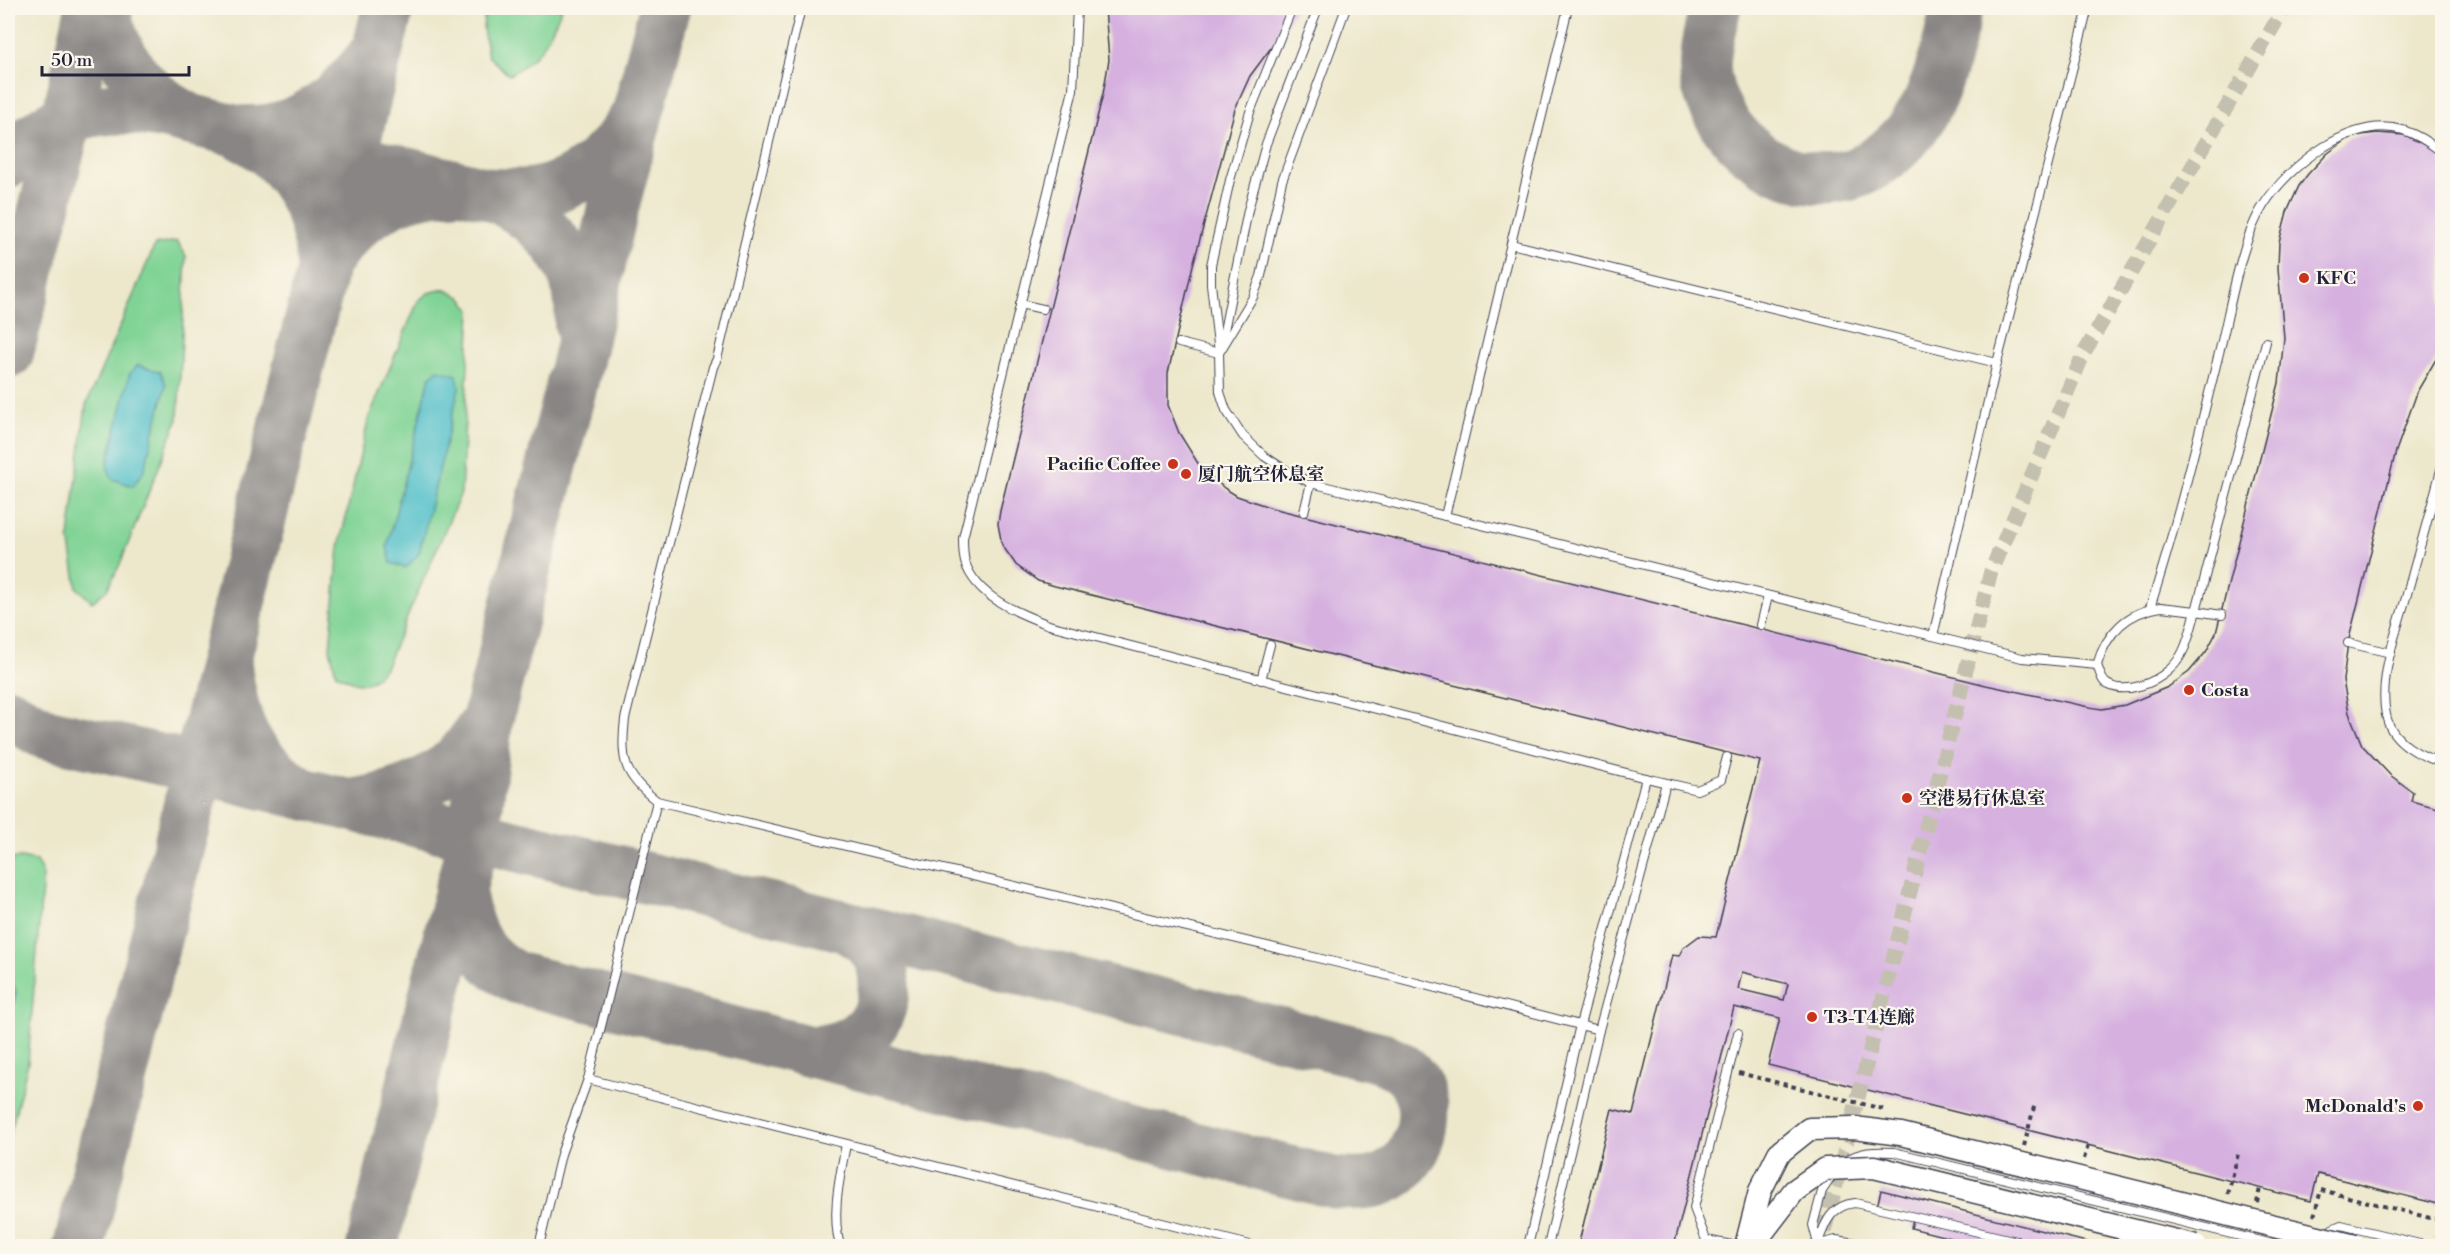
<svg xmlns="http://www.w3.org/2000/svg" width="2450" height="1254" viewBox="0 0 2450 1254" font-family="'Libre Bodoni','Noto Serif SC',serif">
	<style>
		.green { fill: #80d395; stroke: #517a68; stroke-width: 1.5 }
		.water { fill: #51bfc9; stroke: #3a7082; stroke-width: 1.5 }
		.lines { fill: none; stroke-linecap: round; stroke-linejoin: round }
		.taxiway { stroke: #888584; stroke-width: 52 }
		.building { fill: #d6b1e0; fill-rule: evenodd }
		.minor-tunnel { stroke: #c4c0af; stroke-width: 15; stroke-dasharray: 15 8; stroke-linecap: butt }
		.service-casing { stroke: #404051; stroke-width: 10 }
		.path { stroke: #404051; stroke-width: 4; stroke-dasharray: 4.5 4.5; stroke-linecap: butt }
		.service { stroke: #fff; stroke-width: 8 }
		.secondary-bridge-casing { stroke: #404051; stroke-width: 25; stroke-linecap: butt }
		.path-bridge { stroke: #404051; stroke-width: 4; stroke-dasharray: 4.5 4.5; stroke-linecap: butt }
		.secondary-bridge { stroke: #fff; stroke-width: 22 }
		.poi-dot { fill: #c8321e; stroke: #fbf7ec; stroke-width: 2 }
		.labels { text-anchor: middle; stroke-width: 4.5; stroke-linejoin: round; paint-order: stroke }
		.poi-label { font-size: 18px; font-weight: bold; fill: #22223b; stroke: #fbf7ec; text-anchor: start }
	</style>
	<rect width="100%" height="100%" fill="#fbf7ec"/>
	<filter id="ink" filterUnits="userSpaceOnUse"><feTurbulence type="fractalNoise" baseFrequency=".0167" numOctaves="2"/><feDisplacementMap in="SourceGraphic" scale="12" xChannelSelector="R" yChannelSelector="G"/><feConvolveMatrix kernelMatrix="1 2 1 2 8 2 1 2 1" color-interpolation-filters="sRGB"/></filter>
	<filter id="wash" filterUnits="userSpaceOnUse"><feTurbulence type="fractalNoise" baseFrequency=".008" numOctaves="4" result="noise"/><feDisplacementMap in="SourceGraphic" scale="24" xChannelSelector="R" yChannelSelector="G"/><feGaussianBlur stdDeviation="1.35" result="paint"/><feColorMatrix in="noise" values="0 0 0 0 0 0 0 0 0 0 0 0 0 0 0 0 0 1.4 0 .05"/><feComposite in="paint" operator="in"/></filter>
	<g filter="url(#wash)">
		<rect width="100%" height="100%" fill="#ede8cc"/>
		<g class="green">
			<path d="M 485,8 L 562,8 C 547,41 543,56 509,75 L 488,56 L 483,29 Z"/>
			<path d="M 177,241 L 186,256 L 178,419 L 120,564 L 107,590 L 92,602 L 77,588 L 69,537 L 86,405 L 155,245 Z"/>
			<path d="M 444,289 L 461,297 L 471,310 L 461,493 L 385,668 C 366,690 361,685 336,674 L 330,649 L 339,547 L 369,417 L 418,301 L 428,293 Z"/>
			<path d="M 21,858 L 36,861 L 43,875 L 28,1063 L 8,1142 L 8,867 L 11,859 Z"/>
		</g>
		<g class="water">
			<path d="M 138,365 L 161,372 L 166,385 L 144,471 L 133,486 L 112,479 L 107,466 L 130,373 Z"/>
			<path d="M 438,370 L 457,375 L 459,388 L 419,554 L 406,568 L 391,563 L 387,547 L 430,377 Z"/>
			<path d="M 8,981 L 12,982 L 16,992 L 8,1026 Z"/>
		</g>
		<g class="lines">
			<g class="taxiway">
				<path d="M 104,8 C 113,56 142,94 186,117"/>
				<path d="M 1715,8 C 1710,31 1702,55 1706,79 C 1717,139 1783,190 1845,176 C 1865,172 1885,158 1899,144 C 1936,108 1945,55 1957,8"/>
				<path d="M 247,131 C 303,133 344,94 375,53"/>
				<path d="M 243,136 C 292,158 318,211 322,262"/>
				<path d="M 8,162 C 54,112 102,100 168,114 L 490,194 C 543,217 585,262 580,324"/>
				<path d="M 490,194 C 505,194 521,196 536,193 C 578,186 613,154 634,119"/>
				<path d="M 325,261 C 356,216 394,190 451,188"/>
				<path d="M 8,353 L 67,118 L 91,8"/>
				<path d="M 226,665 C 234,728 245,755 299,792"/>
				<path d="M 8,713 L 44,733 L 198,768 L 1383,1058 C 1392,1063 1403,1067 1410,1076 C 1437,1107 1420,1164 1383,1179 C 1368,1185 1352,1184 1336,1183 L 517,978 C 477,957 467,933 460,890"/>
				<path d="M 352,805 C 387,799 427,787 455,762 C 468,751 477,735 487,721"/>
				<path d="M 813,1052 C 834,1049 855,1044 870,1027 C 890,1003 888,958 864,938 C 858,934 851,930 844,926"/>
				<path d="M 79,1246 L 388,8"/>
				<path d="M 372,1246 L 474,836 L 487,721 L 578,360 L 612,212 L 665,8"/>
			</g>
		</g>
		<g id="blocks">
			<g class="building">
				<path d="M 1105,8 L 1295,8 L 1282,33 L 1250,76 L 1235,109 L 1193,265 L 1168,373 L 1168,405 L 1179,433 L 1199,465 L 1224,488 L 1237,496 L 1272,508 L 1986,685 L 2089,707 L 2102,709 L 2125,705 L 2168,687 L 2189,672 L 2206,652 L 2216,633 L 2279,383 L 2284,338 L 2278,268 L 2279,242 L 2287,212 L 2299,186 L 2308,174 L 2328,153 L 2348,139 L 2361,135 L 2377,133 L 2405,135 L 2429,147 L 2440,155 L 2442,158 L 2442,349 L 2418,390 L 2396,451 L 2348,643 L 2343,680 L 2349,713 L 2362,745 L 2390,775 L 2413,792 L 2411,801 L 2442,809 L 2442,1205 L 2318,1174 L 2311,1201 L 1768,1065 L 1780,1018 L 1734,1007 L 1674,1246 L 1578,1246 L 1612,1109 L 1633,1114 L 1672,955 L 1679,956 L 1683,948 L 1699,936 L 1716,937 L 1760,761 L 1055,586 L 1038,581 L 1016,565 L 1002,545 L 998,524 L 1000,511 L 1103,94 L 1109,60 ZM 1742,972 L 1788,984 L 1784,1000 L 1738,989 Z"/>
				<path d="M 1881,1190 L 2102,1246 L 1983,1246 L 1911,1228 L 1914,1216 L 1877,1207 Z"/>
			</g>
		</g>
	</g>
	<g filter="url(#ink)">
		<use href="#blocks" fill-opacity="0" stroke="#404051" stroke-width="1.5"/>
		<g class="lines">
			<path class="minor-tunnel" d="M 1824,1232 L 1991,571 L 2083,355 L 2284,8"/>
			<g class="service-casing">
				<g id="service">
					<path d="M 801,8 L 717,359 L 713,367 L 625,719 C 620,760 624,776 657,801 L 1347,965 L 1599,1030"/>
					<path d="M 1077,8 L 1073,90 L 963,538 C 963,546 963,554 965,562 C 976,597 1018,613 1049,625 L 1646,778 L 1697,790 L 1721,780 L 1727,757"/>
					<path d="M 1292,8 L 1250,112 L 1230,180 L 1211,265 L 1211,284 L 1219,353 L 1220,392 L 1226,410 L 1243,436 L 1264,456 L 1287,471 L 1311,483 L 2022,658 L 2097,665"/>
					<path d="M 1511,244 L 1997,363"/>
					<path d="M 1020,304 L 1043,309"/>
					<path d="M 1179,343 L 1219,353"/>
					<path d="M 1221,346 L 1248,210 L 1266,144 L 1318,8"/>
					<path d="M 1219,353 L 1253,297 L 1261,276 L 1282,181 L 1346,8"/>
					<path d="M 2442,466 C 2431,508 2419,551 2407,594 C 2397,630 2377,681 2387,719 C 2393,742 2421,757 2442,762"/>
					<path d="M 1304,512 L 1311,483"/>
					<path d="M 1445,516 L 1568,8"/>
					<path d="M 2161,607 L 2196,611 C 2190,631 2186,656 2169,670 C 2155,683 2127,694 2109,685 C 2101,682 2100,672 2097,665 C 2106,633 2127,612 2161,607 Z"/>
					<path d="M 2150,608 C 2178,521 2199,433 2221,345 C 2231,304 2241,241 2263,206 C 2289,165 2352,115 2403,130 C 2418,135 2430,143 2442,152"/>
					<path d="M 2222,615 L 2196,611 L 2266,342"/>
					<path d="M 1761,625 L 1768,596"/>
					<path d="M 1933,636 L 1997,363 L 2088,8"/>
					<path d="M 2348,643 L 2391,653"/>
					<path d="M 1261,680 L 1270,645"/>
					<path d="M 588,1079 L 1254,1246"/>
					<path d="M 1844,1162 C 1859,1151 1876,1151 1894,1152 L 2281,1246"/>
					<path d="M 2328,1238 L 2332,1229 L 2341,1225 L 2428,1246"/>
					<path d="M 1706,1240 L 1694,1208 L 1738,1033"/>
					<path d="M 1818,1243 C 1825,1222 1832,1205 1855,1203 L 2038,1246"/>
					<path d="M 1818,1244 L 1813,1225 L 1822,1191 L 1834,1173"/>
					<path d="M 539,1246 L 561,1154 L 588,1079 L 657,801"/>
					<path d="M 840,1246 C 831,1214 840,1177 846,1144"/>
					<path d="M 1528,1246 L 1580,1025 L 1646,778"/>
					<path d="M 1548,1246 L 1599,1030 L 1666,783"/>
					<path d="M 1704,1246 L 1706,1240 L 1737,1246"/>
					<path d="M 1812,1246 L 1836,1240 L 1875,1246"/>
				</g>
			</g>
			<g class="path">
				<path d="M 1739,1073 L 1883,1109"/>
				<path d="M 2084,1159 L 2088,1145"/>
				<path d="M 2257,1203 L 2260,1188"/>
				<path d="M 2314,1216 L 2321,1190 L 2442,1221"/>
			</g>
			<use href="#service" class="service"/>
			<g class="secondary-bridge-casing">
				<g id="secondary-bridge">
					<path d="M 1746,1246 L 1760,1191 L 1779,1153 L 1809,1129 L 1854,1128 L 1901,1134 L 2355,1246"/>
					<path d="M 1752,1246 L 1794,1191 L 1825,1169 L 1874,1167 L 2196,1246"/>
				</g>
			</g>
			<g class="path-bridge">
				<path d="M 2024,1146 L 2035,1103"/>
				<path d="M 2228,1194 L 2238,1154"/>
				<path d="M 2435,1246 L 2442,1217"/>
			</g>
			<use href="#secondary-bridge" class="secondary-bridge"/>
		</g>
	</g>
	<g class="poi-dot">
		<circle cx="2304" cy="278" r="6"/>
		<circle cx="1173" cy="464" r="6"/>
		<circle cx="1186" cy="474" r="6"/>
		<circle cx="2189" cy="690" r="6"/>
		<circle cx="1907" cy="798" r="6"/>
		<circle cx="1812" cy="1017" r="6"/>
		<circle cx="2418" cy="1106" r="6"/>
	</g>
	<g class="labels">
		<g class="poi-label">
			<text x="2316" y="284">KFC</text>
			<text x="1161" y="470" text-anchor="end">Pacific Coffee</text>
			<text x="1198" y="480">厦门航空休息室</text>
			<text x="2201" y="696">Costa</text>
			<text x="1919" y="804">空港易行休息室</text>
			<text x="1824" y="1023">T3-T4连廊</text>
			<text x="2406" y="1112" text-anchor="end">McDonald's</text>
		</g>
	</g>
	<rect width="2450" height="1254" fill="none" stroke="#fbf7ec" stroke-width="30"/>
	<path d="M42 66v9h147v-9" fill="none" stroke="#22223b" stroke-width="3"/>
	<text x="51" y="66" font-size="18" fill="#22223b" stroke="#fbf7ec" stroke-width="4.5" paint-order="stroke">50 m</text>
</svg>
